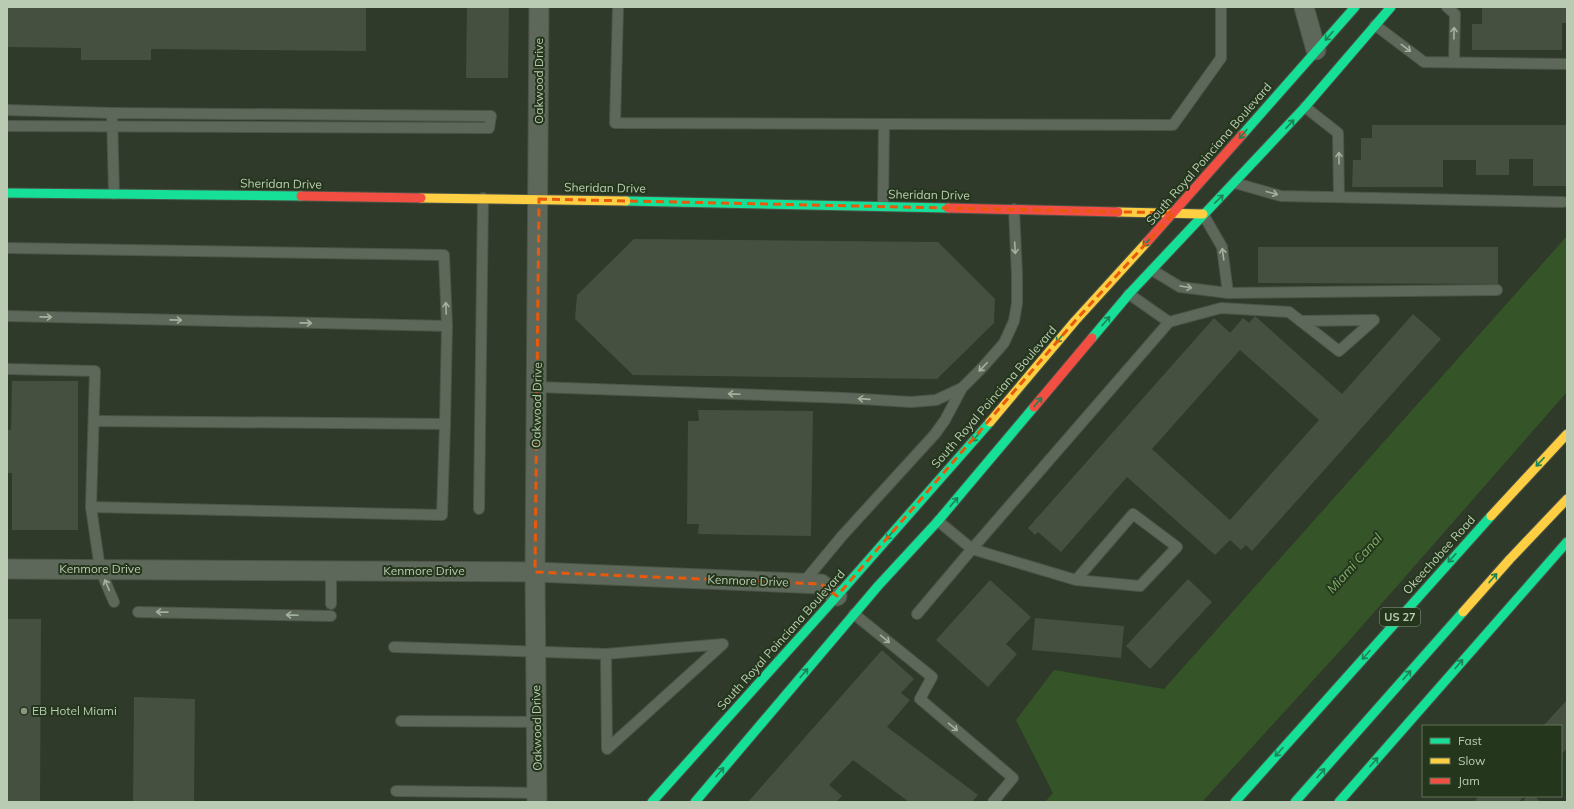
<svg xmlns="http://www.w3.org/2000/svg" width="1574" height="809" viewBox="0 0 1574 809" font-family="Mulish,sans-serif">
	<style>
		.water { fill: #355528 }
		.building { fill: #465041; fill-rule: evenodd }
		.lines { fill: none; stroke-linecap: round; stroke-linejoin: round }
		.lane-casing { stroke: #4c5448; stroke-width: 12 }
		.street-casing { stroke: #4c5448; stroke-width: 21 }
		.fast-casing { stroke: #4c5448; stroke-width: 11 }
		.slow-casing { stroke: #4c5448; stroke-width: 11 }
		.jam-casing { stroke: #4c5448; stroke-width: 11 }
		.lane { stroke: #5e685a; stroke-width: 10 }
		.street { stroke: #5e685a; stroke-width: 19 }
		.fast { stroke: #16e098; stroke-width: 9 }
		.slow { stroke: #ffcf43; stroke-width: 9 }
		.jam { stroke: #f24e42; stroke-width: 9 }
		.oneway { stroke: #a3b29d }
		.oneway2 { stroke: #1e8254 }
		.marked { fill: none; stroke: #e8590c; stroke-width: 3; stroke-dasharray: 8 5; stroke-linejoin: round }
		.poi-dot { fill: #899883; stroke: #24361c; stroke-width: 1.5 }
		.labels { text-anchor: middle; stroke-width: 4; stroke-linejoin: round; paint-order: stroke }
		.shield { fill: #24361c; stroke: #8d9e86; stroke-width: 1 }
		.shield-label { font-size: 11px; font-weight: bold; fill: #bacbb3 }
		.street-label { font-size: 12px; fill: #bacbb3; stroke: #24361c }
		.poi-label { font-size: 12px; fill: #bacbb3; stroke: #24361c; text-anchor: start }
		.water-label { font-size: 13px; font-style: italic; fill: #7fad6a; stroke: #24361c }
	</style>
	<rect width="100%" height="100%" fill="#2f3a2a"/>
	<path class="water" d="M 1567,236 L 1567,392 L 1348,642 L 1202,802 L 1045,802 L 1053,793 L 1016,720 L 1054,670 L 1164,689 Z"/>
	<g class="building">
		<path d="M 7,7 L 366,7 L 366,51 L 151,49 L 151,60 L 81,60 L 81,48 L 7,47 Z"/>
		<path d="M 467,7 L 509,7 L 508,78 L 466,78 Z"/>
		<path d="M 1482,7 L 1567,7 L 1567,23 L 1562,23 L 1562,50 L 1472,50 L 1472,24 L 1482,24 Z"/>
		<path d="M 1372,125 L 1567,125 L 1566,186 L 1533,186 L 1533,159 L 1509,159 L 1509,175 L 1476,175 L 1476,160 L 1443,160 L 1443,187 L 1352,187 L 1353,160 L 1361,160 L 1361,138 L 1372,138 Z"/>
		<path d="M 634,239 L 938,242 L 995,299 L 994,323 L 937,379 L 633,375 L 575,319 L 577,295 Z"/>
		<path d="M 1258,247 L 1498,247 L 1498,284 L 1258,283 Z"/>
		<path d="M 1413,314 L 1441,339 L 1252,551 L 1246,545 L 1241,550 L 1230,540 L 1215,555 L 1127,477 L 1061,552 L 1038,532 L 1035,535 L 1028,528 L 1214,318 L 1230,333 L 1243,318 L 1249,323 L 1255,316 L 1342,394 ZM 1240,350 L 1319,420 L 1230,520 L 1152,449 Z"/>
		<path d="M 12,381 L 78,381 L 78,530 L 12,530 L 12,473 L 7,473 L 7,430 L 11,430 Z"/>
		<path d="M 698,410 L 813,411 L 811,536 L 698,534 L 699,524 L 687,524 L 688,421 L 699,421 Z"/>
		<path d="M 1188,579 L 1212,602 L 1150,669 L 1126,646 Z"/>
		<path d="M 990,580 L 1031,617 L 1006,644 L 1017,654 L 988,687 L 936,640 Z"/>
		<path d="M 1035,618 L 1124,626 L 1121,658 L 1032,650 Z"/>
		<path d="M 7,619 L 41,619 L 40,802 L 7,802 Z"/>
		<path d="M 882,650 L 914,679 L 901,693 L 910,700 L 887,727 L 978,795 L 972,802 L 909,802 L 853,760 L 829,785 L 842,796 L 836,802 L 748,802 Z"/>
		<path d="M 134,697 L 195,699 L 194,802 L 133,802 Z"/>
		<path d="M 1567,700 L 1567,748 L 1561,755 L 1561,726 L 1543,726 Z"/>
		<path d="M 1479,796 L 1524,796 L 1519,802 L 1474,802 Z"/>
		<path d="M 1527,796 L 1534,796 L 1541,802 L 1522,802 Z"/>
	</g>
	<g class="lines">
		<g class="lane-casing">
			<g id="lane">
				<path d="M 618,7 L 615,123 L 1173,125 L 1221,58 L 1221,7"/>
				<path d="M 1447,7 L 1455,14 L 1454,62"/>
				<path d="M 1375,25 L 1424,62 L 1567,64"/>
				<path d="M 1305,107 L 1338,133 L 1339,197"/>
				<path d="M 7,110 L 112,113"/>
				<path d="M 7,126 L 489,128 L 491,116 L 112,113 L 114,194"/>
				<path d="M 1235,183 L 1281,196 L 1563,202"/>
				<path d="M 883,206 L 884,124"/>
				<path d="M 1203,214 L 1222,247 L 1228,293"/>
				<path d="M 7,248 L 444,255 L 447,326 L 7,316"/>
				<path d="M 1152,270 L 1180,287 L 1228,293 L 1497,290"/>
				<path d="M 1129,294 L 1169,322"/>
				<path d="M 7,369 L 95,371 L 91,507 L 100,569 L 114,602"/>
				<path d="M 537,387 L 845,398 L 911,402 L 936,400 L 962,388 L 982,368 L 1004,343 L 1014,321 L 1017,303 L 1017,275 L 1014,209"/>
				<path d="M 94,421 L 445,424 L 447,326"/>
				<path d="M 91,507 L 442,515 L 445,424"/>
				<path d="M 479,509 L 483,198"/>
				<path d="M 938,521 L 972,549 L 1169,322 L 1221,308 L 1289,312 L 1339,351 L 1374,320 L 1300,321"/>
				<path d="M 331,571 L 331,604"/>
				<path d="M 803,583 L 842,536 L 935,434 L 945,420 L 962,388"/>
				<path d="M 138,612 L 331,616"/>
				<path d="M 854,614 L 932,677 L 920,699 L 1013,778 L 993,802"/>
				<path d="M 917,614 L 972,549 L 1076,580 L 1140,586 L 1177,547 L 1133,514 L 1076,580"/>
				<path d="M 394,647 L 606,654 L 607,749 L 723,644 L 606,654"/>
				<path d="M 401,721 L 536,722"/>
				<path d="M 396,791 L 537,793"/>
			</g>
		</g>
		<g class="street-casing">
			<g id="street">
				<path d="M 1304,7 L 1316,50"/>
				<path d="M 7,569 L 535,572 L 821,584 L 837,596"/>
				<path d="M 537,802 L 535,572 L 539,7"/>
			</g>
		</g>
		<g class="fast-casing">
			<g id="fast">
				<path d="M 1242,135 L 1355,7"/>
				<path d="M 7,193 L 301,196"/>
				<path d="M 626,201 L 948,208"/>
				<path d="M 1092,338 L 1129,294 L 1305,107 L 1391,7"/>
				<path d="M 652,802 L 837,596 L 990,422"/>
				<path d="M 695,802 L 878,586 L 938,521 L 1034,407"/>
				<path d="M 1235,802 L 1491,516"/>
				<path d="M 1295,802 L 1463,612"/>
				<path d="M 1339,802 L 1567,542"/>
			</g>
		</g>
		<g class="slow-casing">
			<g id="slow">
				<path d="M 421,198 L 626,201"/>
				<path d="M 1118,212 L 1203,214"/>
				<path d="M 990,422 L 1075,321 L 1147,242"/>
				<path d="M 1491,516 L 1567,434"/>
				<path d="M 1463,612 L 1510,559 L 1567,499"/>
			</g>
		</g>
		<g class="jam-casing">
			<g id="jam">
				<path d="M 301,196 L 421,198"/>
				<path d="M 948,208 L 1118,212"/>
				<path d="M 1147,242 L 1242,135"/>
				<path d="M 1034,407 L 1092,338"/>
			</g>
		</g>
		<use href="#lane" class="lane"/>
		<use href="#street" class="street"/>
		<use href="#fast" class="fast"/>
		<use href="#slow" class="slow"/>
		<use href="#jam" class="jam"/>
	</g>
	<defs><path id="oneway-shaft" d="M-6 0H5M1.5-3L5.5 0L1.5 3" fill="none" stroke-width="1.6" stroke-linecap="round" stroke-linejoin="round"/></defs>
	<g class="oneway">
		<use href="#oneway-shaft" transform="translate(1454 33) rotate(-89)"/>
		<use href="#oneway-shaft" transform="translate(1406 48) rotate(37)"/>
		<use href="#oneway-shaft" transform="translate(1339 158) rotate(-91)"/>
		<use href="#oneway-shaft" transform="translate(1272 193) rotate(15)"/>
		<use href="#oneway-shaft" transform="translate(1015 248) rotate(87)"/>
		<use href="#oneway-shaft" transform="translate(1223 254) rotate(-98)"/>
		<use href="#oneway-shaft" transform="translate(1186 287) rotate(9)"/>
		<use href="#oneway-shaft" transform="translate(446 308) rotate(-92)"/>
		<use href="#oneway-shaft" transform="translate(46 317) rotate(1)"/>
		<use href="#oneway-shaft" transform="translate(176 320) rotate(1)"/>
		<use href="#oneway-shaft" transform="translate(306 323) rotate(1)"/>
		<use href="#oneway-shaft" transform="translate(983 367) rotate(134)"/>
		<use href="#oneway-shaft" transform="translate(734 394) rotate(-178)"/>
		<use href="#oneway-shaft" transform="translate(864 399) rotate(-176)"/>
		<use href="#oneway-shaft" transform="translate(107 585) rotate(-113)"/>
		<use href="#oneway-shaft" transform="translate(162 612) rotate(-179)"/>
		<use href="#oneway-shaft" transform="translate(292 615) rotate(-178)"/>
		<use href="#oneway-shaft" transform="translate(885 639) rotate(39)"/>
		<use href="#oneway-shaft" transform="translate(953 727) rotate(40)"/>
	</g>
	<g class="oneway2">
		<use href="#oneway-shaft" transform="translate(1329 36) rotate(132)"/>
		<use href="#oneway-shaft" transform="translate(1290 124) rotate(-47)"/>
		<use href="#oneway-shaft" transform="translate(1243 134) rotate(131)"/>
		<use href="#oneway-shaft" transform="translate(1219 199) rotate(-44)"/>
		<use href="#oneway-shaft" transform="translate(1147 242) rotate(133)"/>
		<use href="#oneway-shaft" transform="translate(1106 321) rotate(-50)"/>
		<use href="#oneway-shaft" transform="translate(1060 338) rotate(130)"/>
		<use href="#oneway-shaft" transform="translate(1038 402) rotate(-50)"/>
		<use href="#oneway-shaft" transform="translate(976 437) rotate(132)"/>
		<use href="#oneway-shaft" transform="translate(1540 462) rotate(133)"/>
		<use href="#oneway-shaft" transform="translate(954 502) rotate(-50)"/>
		<use href="#oneway-shaft" transform="translate(890 535) rotate(130)"/>
		<use href="#oneway-shaft" transform="translate(1452 558) rotate(132)"/>
		<use href="#oneway-shaft" transform="translate(1493 578) rotate(-49)"/>
		<use href="#oneway-shaft" transform="translate(1366 655) rotate(132)"/>
		<use href="#oneway-shaft" transform="translate(1459 664) rotate(-49)"/>
		<use href="#oneway-shaft" transform="translate(804 673) rotate(-50)"/>
		<use href="#oneway-shaft" transform="translate(1407 675) rotate(-49)"/>
		<use href="#oneway-shaft" transform="translate(1279 752) rotate(132)"/>
		<use href="#oneway-shaft" transform="translate(1374 762) rotate(-49)"/>
		<use href="#oneway-shaft" transform="translate(720 772) rotate(-50)"/>
		<use href="#oneway-shaft" transform="translate(1321 773) rotate(-49)"/>
	</g>
	<path class="marked" d="M 539,199 L 1174,213 L 1075,321 L 837,596 L 821,584 L 535,572 Z"/>
	<circle class="poi-dot" cx="24" cy="711" r="4"/>
	<g class="labels">
		<rect class="shield" x="1380" y="608" width="40" height="18" rx="3"/>
		<g class="shield-label">
			<text x="1400" y="621">US 27</text>
		</g>
		<g class="street-label">
			<text transform="translate(539 81) rotate(-90)" y="4">Oakwood Drive</text>
			<text transform="translate(1209 154) rotate(-49)" y="4">South Royal Poinciana Boulevard</text>
			<text transform="translate(281 184) rotate(1)" y="4">Sheridan Drive</text>
			<text transform="translate(605 188) rotate(1)" y="4">Sheridan Drive</text>
			<text transform="translate(929 195) rotate(1)" y="4">Sheridan Drive</text>
			<text transform="translate(994 397) rotate(-49)" y="4">South Royal Poinciana Boulevard</text>
			<text transform="translate(537 405) rotate(-89)" y="4">Oakwood Drive</text>
			<text transform="translate(1439 555) rotate(-48)" y="4">Okeechobee Road</text>
			<text x="100" y="573">Kenmore Drive</text>
			<text x="424" y="575">Kenmore Drive</text>
			<text transform="translate(748 581) rotate(2)" y="4">Kenmore Drive</text>
			<text transform="translate(781 640) rotate(-48)" y="4">South Royal Poinciana Boulevard</text>
			<text transform="translate(537 728) rotate(-91)" y="4">Oakwood Drive</text>
		</g>
		<g class="poi-label">
			<text x="32" y="715">EB Hotel Miami</text>
		</g>
		<g class="water-label">
			<text transform="translate(1354 563) rotate(-48)" y="5">Miami Canal</text>
		</g>
	</g>
	<rect width="1574" height="809" fill="none" stroke="#bacbb3" stroke-width="16"/>
	<rect x="1422" y="725" width="140" height="72" fill="#24361c" stroke="#607258"/>
	<rect x="1430" y="738" width="20" height="6" fill="#16e098" stroke="#607258"/>
	<text x="1458" y="745" font-size="12" fill="#bacbb3">Fast</text>
	<rect x="1430" y="758" width="20" height="6" fill="#ffcf43" stroke="#607258"/>
	<text x="1458" y="765" font-size="12" fill="#bacbb3">Slow</text>
	<rect x="1430" y="778" width="20" height="6" fill="#f24e42" stroke="#607258"/>
	<text x="1458" y="785" font-size="12" fill="#bacbb3">Jam</text>
</svg>
